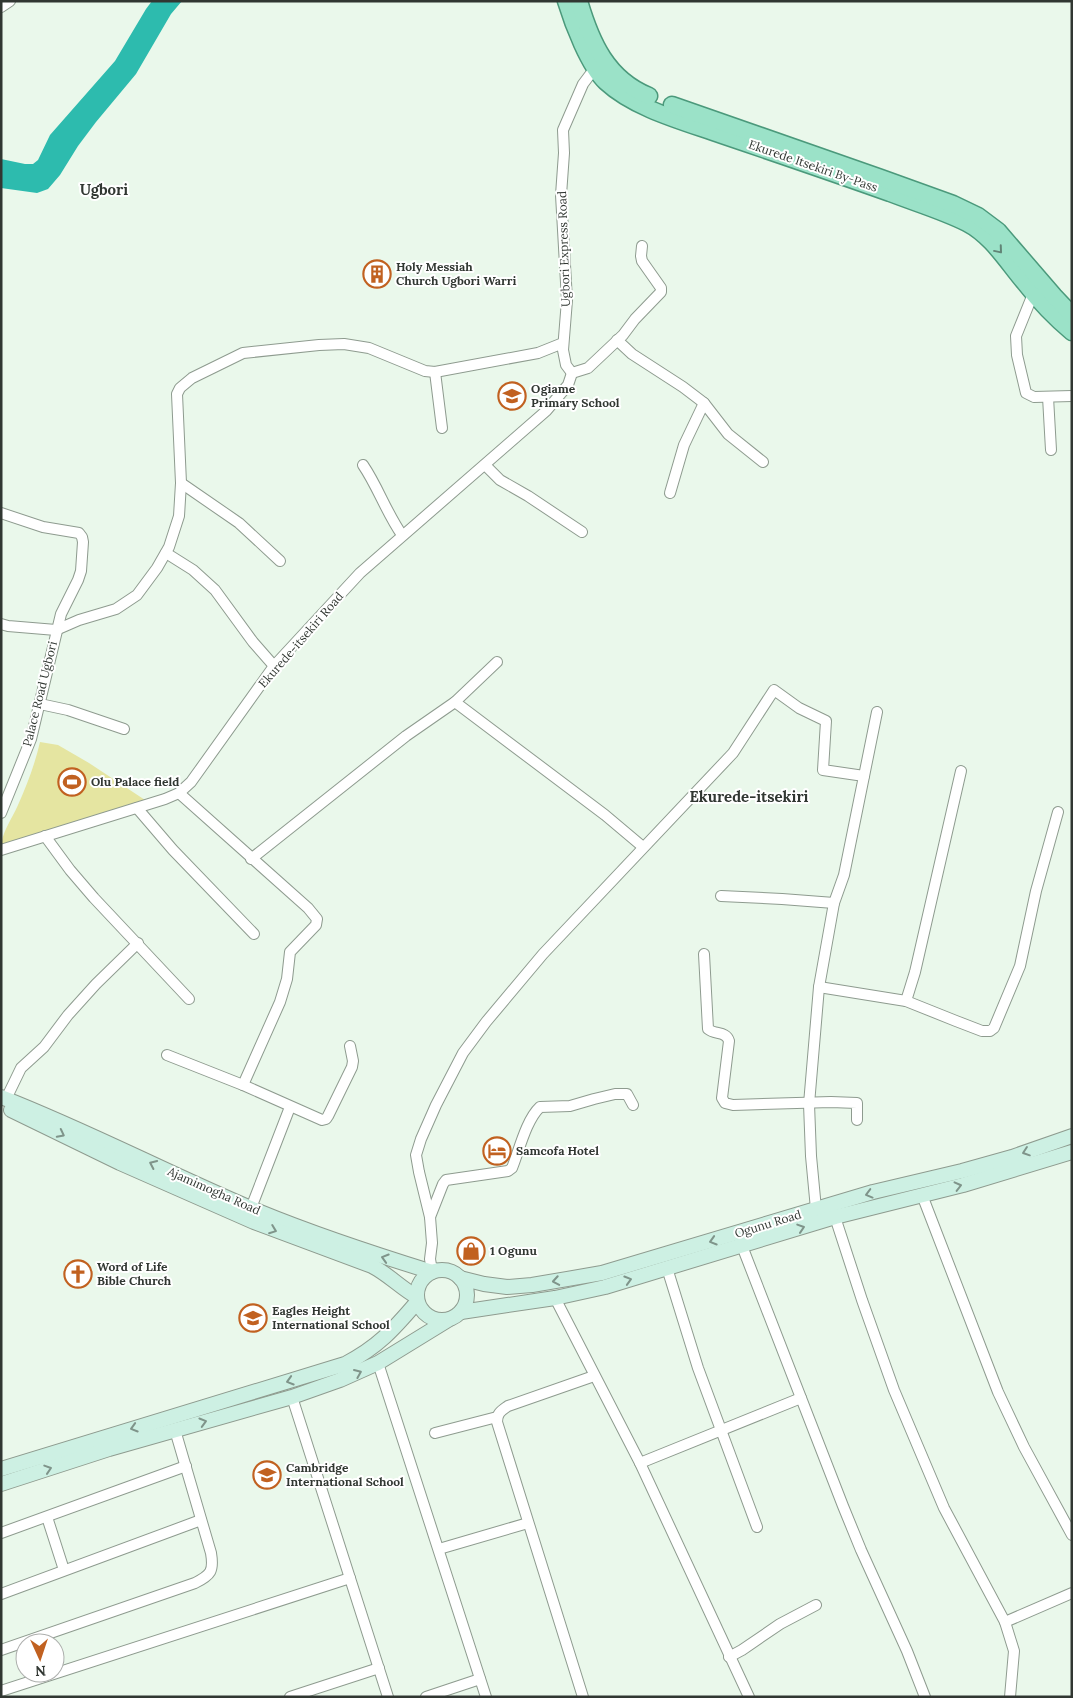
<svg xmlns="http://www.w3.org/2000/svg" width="1073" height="1698" viewBox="0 0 1073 1698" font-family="Lora,serif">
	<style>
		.green { fill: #e5e5a1 }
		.water { fill: #2dbbae }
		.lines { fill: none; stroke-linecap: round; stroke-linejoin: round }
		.street-casing { stroke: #8e9b8f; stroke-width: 12 }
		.secondary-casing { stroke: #8e9b8f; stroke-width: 16 }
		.primary-casing { stroke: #4b997b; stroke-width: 19 }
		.street { stroke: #fff; stroke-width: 10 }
		.secondary { stroke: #cdf0e3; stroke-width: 14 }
		.primary { stroke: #9be2c8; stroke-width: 16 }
		.oneway { stroke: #618476 }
		.oneway2 { stroke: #7f948a }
		.labels { text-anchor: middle; stroke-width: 4; stroke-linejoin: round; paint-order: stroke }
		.street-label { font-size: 12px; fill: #313732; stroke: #fff }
		.poi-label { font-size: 12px; font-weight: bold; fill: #313732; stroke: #fff; text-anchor: start }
		.quarter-label { font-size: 15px; font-weight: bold; fill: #313732; stroke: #fff }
	</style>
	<rect width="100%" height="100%" fill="#eaf8eb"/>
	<path class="green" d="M 40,742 L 58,745 L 89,763 L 145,800 L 1,848 C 1,833 12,819 18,805 C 27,785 35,764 40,742 Z"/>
	<path class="water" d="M 152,1 L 182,1 L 171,14 L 136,74 L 96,122 L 78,146 L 60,175 L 48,189 L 37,193 L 1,188 L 1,159 L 25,164 L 33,164 L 38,160 L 50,135 L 115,61 L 146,9 Z"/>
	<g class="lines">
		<g class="street-casing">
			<g id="street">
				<path d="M 1,7 L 10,1"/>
				<path d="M 1033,294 L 1016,336 L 1017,355 L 1026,393 L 1034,397 L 1072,396"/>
				<path d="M 617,340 L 632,354 L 683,387 L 704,403 L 728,434 L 763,462"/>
				<path d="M 435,372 L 442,428"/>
				<path d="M 572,373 L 566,365 L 563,350 L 567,300 L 561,195 L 564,153 L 563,130 L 583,84 L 598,64"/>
				<path d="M 572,373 L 588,368 L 623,335 L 635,319 L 661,292 L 661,288 L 642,261 L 641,256 L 642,246"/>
				<path d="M 1048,397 L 1051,450"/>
				<path d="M 363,465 C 378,487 386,512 402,535"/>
				<path d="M 485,465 L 500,480 L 528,496 L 582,532"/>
				<path d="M 181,483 L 239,523 L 280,561"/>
				<path d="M 670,493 L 684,445 L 704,403"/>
				<path d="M 1,513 L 43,527 L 79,533 L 82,537 L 83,542 L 81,571 L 78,580 L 61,614 L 31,739 L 1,813"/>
				<path d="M 166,553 L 193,570 L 215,590 L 253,642 L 274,666"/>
				<path d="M 1,624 L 8,626 L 56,630 L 79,620 L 116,609 L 137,595 L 157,568 L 169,547 L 179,516 L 181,483 L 177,394 L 180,388 L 192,378 L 243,353 L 319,345 L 344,344 L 369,348 L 425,371 L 435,372 L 538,353 L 563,343"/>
				<path d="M 455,702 L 605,815 L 643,847"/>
				<path d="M 40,704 L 68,710 L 124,729"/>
				<path d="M 179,793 L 308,908 L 317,919 L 316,925 L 290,952 L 287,979 L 280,1002 L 243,1085"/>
				<path d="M 137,808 L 173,850 L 254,934"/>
				<path d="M 45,836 L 70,870 L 94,898 L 189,999"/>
				<path d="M 1,850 L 165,799 L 179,793 L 191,782 L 274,666 L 360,573 L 546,411 L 568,385 L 572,373"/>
				<path d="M 251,859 L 406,736 L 455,702 L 497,662"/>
				<path d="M 721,896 L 782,899 L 834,903"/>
				<path d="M 704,954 L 708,1029 C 715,1035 726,1031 729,1041 L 722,1098 L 725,1103 L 733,1105 L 831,1102 L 857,1103 L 857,1120"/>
				<path d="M 819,987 L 906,1001 L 956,1021 L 982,1031 L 990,1031 L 994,1028 L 1020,966 L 1036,891 L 1058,812"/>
				<path d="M 906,1001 L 915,972 L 961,771"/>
				<path d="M 167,1055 L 243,1085 L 322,1120 L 326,1119 L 328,1116 L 352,1067 L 353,1061 L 350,1046"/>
				<path d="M 6,1099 L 21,1068 L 44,1047 L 68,1015 L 96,984 L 138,943"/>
				<path d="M 922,1195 L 998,1392 L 1024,1447 L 1072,1535"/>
				<path d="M 251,1208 L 290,1107"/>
				<path d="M 816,1209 L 811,1156 L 809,1104 L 819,987 L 834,903 L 844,875 L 877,712"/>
				<path d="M 430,1217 L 443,1184 L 446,1180 L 508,1171 L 512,1168 C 519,1151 526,1120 540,1107 L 570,1106 L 594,1099 L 615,1094 L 627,1094 L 633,1105"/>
				<path d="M 835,1217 L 862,1300 L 894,1390 L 944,1508 L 1005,1622 L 1014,1651 L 1010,1697"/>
				<path d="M 742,1246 L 843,1506 L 861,1550 L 907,1651 L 925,1697"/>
				<path d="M 667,1268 L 698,1368 L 757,1527"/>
				<path d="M 436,1271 L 431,1265 L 430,1259 L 432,1243 L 430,1217 L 419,1172 L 416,1155 L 421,1139 L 436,1105 L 463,1053 L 486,1022 L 543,954 L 733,753 L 774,690 L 799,708 L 826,721 L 823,770 L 864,776"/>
				<path d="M 555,1298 L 640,1463 L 749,1697"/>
				<path d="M 378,1363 L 486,1697"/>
				<path d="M 292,1397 L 388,1697"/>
				<path d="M 435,1433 L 497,1417"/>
				<path d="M 640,1463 L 801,1398"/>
				<path d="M 47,1517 L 64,1570"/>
				<path d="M 1,1533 L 186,1466"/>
				<path d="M 439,1549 L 528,1523"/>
				<path d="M 1,1594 L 201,1520"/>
				<path d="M 1005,1622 L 1072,1593"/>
				<path d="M 1,1650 L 195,1583 C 211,1575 214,1571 211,1553 L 175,1430"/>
				<path d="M 729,1657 L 742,1650 L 780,1624 L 816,1605"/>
				<path d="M 1,1691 L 350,1578"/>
				<path d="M 290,1697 L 379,1668"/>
				<path d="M 426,1697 L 480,1679"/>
				<path d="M 583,1697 L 497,1422 C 497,1413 501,1411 508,1406 L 594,1376"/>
			</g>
		</g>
		<g class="secondary-casing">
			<g id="secondary">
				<path d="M 1,1097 C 89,1131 173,1176 260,1212 C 316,1235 374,1254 432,1272"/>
				<path d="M 11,1110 L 120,1163 L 254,1222 L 372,1266 C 388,1274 401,1288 417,1297"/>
				<circle cx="442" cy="1295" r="25"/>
				<path d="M 460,1278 L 484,1284 L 507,1287 L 532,1285 L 602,1273 L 873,1192 L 962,1171 L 1012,1157 L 1072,1136"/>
				<path d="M 461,1312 L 555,1298 L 605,1287 L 835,1217 L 963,1185 L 1072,1152"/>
				<path d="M 1,1469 L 345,1364 C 378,1347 394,1329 417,1302"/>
				<path d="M 1,1484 L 109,1449 L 292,1397 L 340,1380 L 378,1363 L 448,1320"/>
			</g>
		</g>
		<g class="primary-casing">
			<g id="primary">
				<path d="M 566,1 C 573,24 589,66 606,82 C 635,109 685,122 722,135 C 778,154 834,173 890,193 C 916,203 943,211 967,223 C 992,236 1007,262 1025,283 C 1039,301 1054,317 1072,332"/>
				<path d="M 579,1 C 591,42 607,79 649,96"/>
				<path d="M 672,105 L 881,178 L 953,204 L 978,216 L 998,231 L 1054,296 L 1072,315"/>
			</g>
		</g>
		<use href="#street" class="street"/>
		<use href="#secondary" class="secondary"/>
		<use href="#primary" class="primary"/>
	</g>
	<defs><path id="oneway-chevron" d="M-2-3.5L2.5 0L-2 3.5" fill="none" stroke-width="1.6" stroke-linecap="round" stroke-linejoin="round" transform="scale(1.25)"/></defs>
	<use class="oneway" href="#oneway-chevron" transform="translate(999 250) rotate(50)"/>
	<g class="oneway2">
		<use href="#oneway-chevron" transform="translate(61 1134) rotate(27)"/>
		<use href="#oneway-chevron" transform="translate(1026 1152) rotate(161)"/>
		<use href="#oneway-chevron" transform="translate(153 1164) rotate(-155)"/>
		<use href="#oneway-chevron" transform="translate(958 1186) rotate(-14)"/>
		<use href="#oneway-chevron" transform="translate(869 1194) rotate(165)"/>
		<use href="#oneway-chevron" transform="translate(801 1228) rotate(-18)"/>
		<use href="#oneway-chevron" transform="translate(273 1230) rotate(21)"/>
		<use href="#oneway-chevron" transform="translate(713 1241) rotate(163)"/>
		<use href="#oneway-chevron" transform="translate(385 1258) rotate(-163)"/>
		<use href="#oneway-chevron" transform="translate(628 1280) rotate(-17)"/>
		<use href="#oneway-chevron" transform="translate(556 1281) rotate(170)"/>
		<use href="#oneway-chevron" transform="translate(358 1373) rotate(-23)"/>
		<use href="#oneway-chevron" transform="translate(290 1381) rotate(163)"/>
		<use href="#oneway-chevron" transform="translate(203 1422) rotate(-16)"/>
		<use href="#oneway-chevron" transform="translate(134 1428) rotate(163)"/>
		<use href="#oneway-chevron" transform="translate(48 1469) rotate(-18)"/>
	</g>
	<defs>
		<g id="building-ring" transform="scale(1.4375)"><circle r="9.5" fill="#fff" stroke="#c16120" stroke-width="1.5"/><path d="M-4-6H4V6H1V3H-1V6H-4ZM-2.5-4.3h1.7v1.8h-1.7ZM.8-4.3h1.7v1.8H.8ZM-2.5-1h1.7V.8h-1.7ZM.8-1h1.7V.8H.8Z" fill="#c16120"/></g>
		<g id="school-ring" transform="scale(1.4375)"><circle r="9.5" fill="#fff" stroke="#c16120" stroke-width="1.5"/><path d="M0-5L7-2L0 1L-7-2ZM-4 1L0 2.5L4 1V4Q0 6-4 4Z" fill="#c16120"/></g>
		<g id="stadium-ring" transform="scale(1.4375)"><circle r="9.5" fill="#fff" stroke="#c16120" stroke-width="1.5"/><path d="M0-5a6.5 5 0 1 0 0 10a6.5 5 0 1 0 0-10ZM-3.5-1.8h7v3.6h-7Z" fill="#c16120"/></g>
		<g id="hotel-ring" transform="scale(1.4375)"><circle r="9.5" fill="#fff" stroke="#c16120" stroke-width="1.5"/><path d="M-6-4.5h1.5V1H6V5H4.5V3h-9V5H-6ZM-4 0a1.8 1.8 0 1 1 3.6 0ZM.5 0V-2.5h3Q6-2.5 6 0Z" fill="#c16120"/></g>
		<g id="shop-ring" transform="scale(1.4375)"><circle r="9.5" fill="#fff" stroke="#c16120" stroke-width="1.5"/><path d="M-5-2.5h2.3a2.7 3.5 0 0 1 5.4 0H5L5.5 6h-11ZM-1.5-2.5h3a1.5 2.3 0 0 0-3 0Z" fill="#c16120"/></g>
		<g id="church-ring" transform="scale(1.4375)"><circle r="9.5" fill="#fff" stroke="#c16120" stroke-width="1.5"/><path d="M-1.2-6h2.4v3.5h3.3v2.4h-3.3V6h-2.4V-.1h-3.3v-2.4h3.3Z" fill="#c16120"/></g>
	</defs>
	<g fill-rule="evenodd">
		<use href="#building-ring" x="377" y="274"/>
		<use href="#school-ring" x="512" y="396"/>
		<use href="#stadium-ring" x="72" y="782"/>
		<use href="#hotel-ring" x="497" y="1151"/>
		<use href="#shop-ring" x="471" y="1251"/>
		<use href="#church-ring" x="78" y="1274"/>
		<use href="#school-ring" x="253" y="1318"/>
		<use href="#school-ring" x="267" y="1475"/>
	</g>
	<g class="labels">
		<g class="street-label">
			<text transform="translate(813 166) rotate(19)" y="4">Ekurede Itsekiri By-Pass</text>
			<text transform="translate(564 249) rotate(-92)" y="4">Ugbori Express Road</text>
			<text transform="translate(301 640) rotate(-49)" y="4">Ekurede-itsekiri Road</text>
			<text transform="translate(40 694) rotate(-76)" y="4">Palace Road Ugbori</text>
			<text transform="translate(214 1191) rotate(24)" y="4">Ajamimogha Road</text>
			<text transform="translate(768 1224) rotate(-17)" y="4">Ogunu Road</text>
		</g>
		<g class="poi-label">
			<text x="396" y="271">Holy Messiah<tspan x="396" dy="14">Church Ugbori Warri</tspan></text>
			<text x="531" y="393">Ogiame<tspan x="531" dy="14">Primary School</tspan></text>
			<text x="91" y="786">Olu Palace field</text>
			<text x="516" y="1155">Samcofa Hotel</text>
			<text x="490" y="1255">1 Ogunu</text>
			<text x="97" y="1271">Word of Life<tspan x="97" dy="14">Bible Church</tspan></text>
			<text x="272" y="1315">Eagles Height<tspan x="272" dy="14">International School</tspan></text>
			<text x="286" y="1472">Cambridge<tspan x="286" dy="14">International School</tspan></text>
		</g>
		<g class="quarter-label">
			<text x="104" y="195">Ugbori</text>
			<text x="749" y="802">Ekurede-itsekiri</text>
		</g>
	</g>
	<rect width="1073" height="1698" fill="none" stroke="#313732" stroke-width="5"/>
	<g transform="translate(40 1658) rotate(177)"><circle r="24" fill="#ffffff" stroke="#adafad"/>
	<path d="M0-4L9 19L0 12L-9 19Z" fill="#c16120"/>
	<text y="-8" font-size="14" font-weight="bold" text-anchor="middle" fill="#313732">N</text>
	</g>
</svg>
